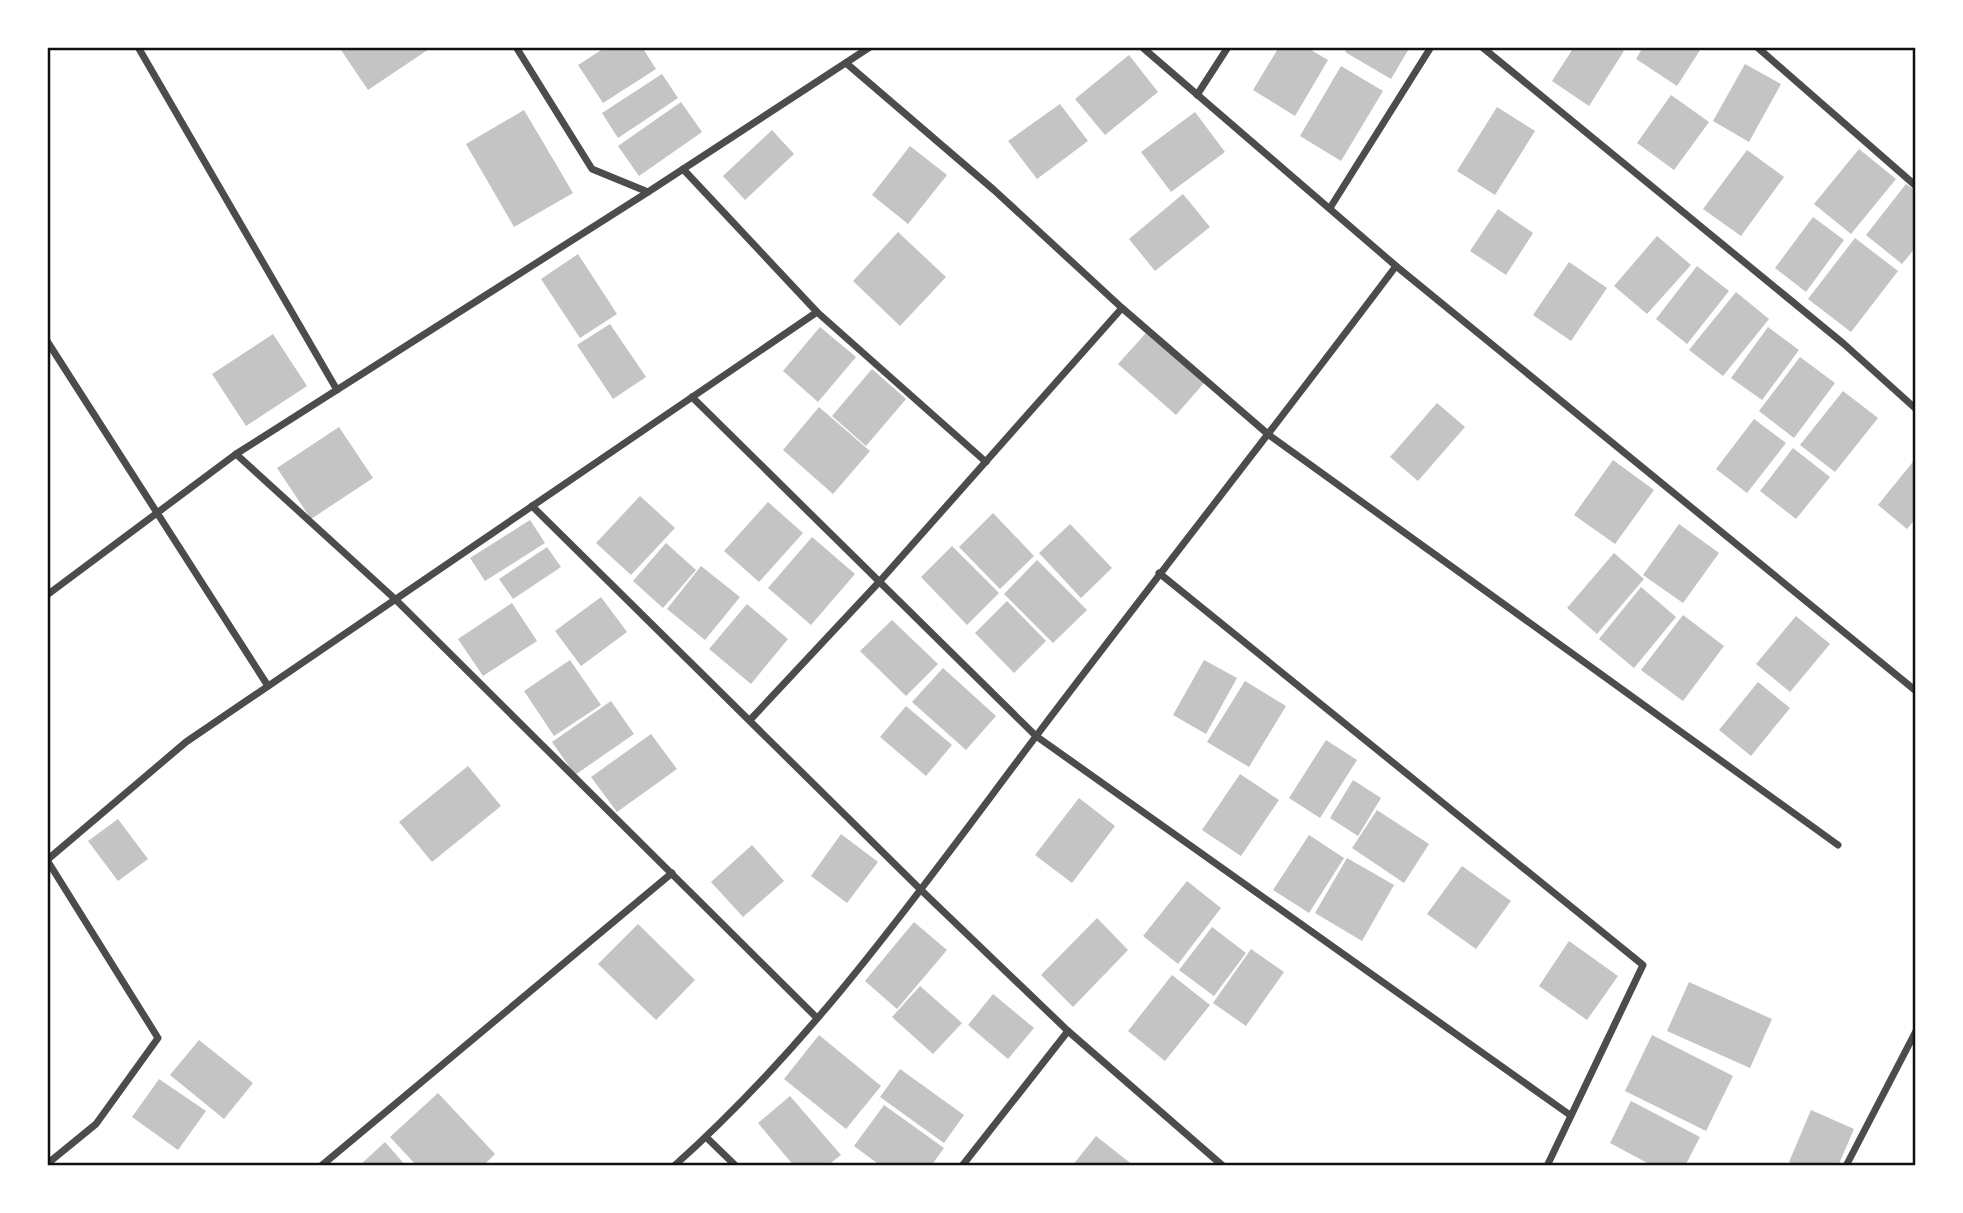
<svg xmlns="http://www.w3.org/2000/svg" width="1963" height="1213" viewBox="0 0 1963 1213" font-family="'Titillium Web',sans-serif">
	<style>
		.building { fill: #c4c4c4 }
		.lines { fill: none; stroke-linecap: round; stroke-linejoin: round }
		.minor { stroke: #4c4c4c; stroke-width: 7 }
		.neatline { fill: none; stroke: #111; stroke-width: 2.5 }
	</style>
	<rect width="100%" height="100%" fill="#fff"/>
	<g class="building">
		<path d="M 339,47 L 432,47 L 368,90 Z"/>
		<path d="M 606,47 L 642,47 L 656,69 L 603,103 L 578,65 Z"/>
		<path d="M 1279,47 L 1306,47 L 1328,60 L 1295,116 L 1253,90 Z"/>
		<path d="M 1348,47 L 1410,47 L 1391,79 L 1345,52 Z"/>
		<path d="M 1574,47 L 1618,47 L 1624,51 L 1589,106 L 1552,81 Z"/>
		<path d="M 1643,47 L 1702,47 L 1677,86 L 1636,59 Z"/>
		<path d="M 1129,55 L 1158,92 L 1105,135 L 1075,99 Z"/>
		<path d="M 1745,64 L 1781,84 L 1749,142 L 1713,121 Z"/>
		<path d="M 1341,66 L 1383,91 L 1341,161 L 1300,136 Z"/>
		<path d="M 662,74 L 678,98 L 618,138 L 602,113 Z"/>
		<path d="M 1671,95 L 1709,122 L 1674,170 L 1637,143 Z"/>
		<path d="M 681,102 L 702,132 L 639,176 L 618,146 Z"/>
		<path d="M 1060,104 L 1088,141 L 1037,179 L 1008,141 Z"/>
		<path d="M 1497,107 L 1535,131 L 1495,195 L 1457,171 Z"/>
		<path d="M 524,110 L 573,193 L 514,227 L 466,144 Z"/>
		<path d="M 1195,112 L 1225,152 L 1171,192 L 1141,152 Z"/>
		<path d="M 772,130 L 794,154 L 745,200 L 723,176 Z"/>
		<path d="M 910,146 L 947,175 L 908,224 L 872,195 Z"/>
		<path d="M 1859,149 L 1896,179 L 1851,234 L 1814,204 Z"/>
		<path d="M 1747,150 L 1784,177 L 1741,236 L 1703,209 Z"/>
		<path d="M 1906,184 L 1916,191 L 1916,247 L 1902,264 L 1866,235 Z"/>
		<path d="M 1183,194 L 1210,227 L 1155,271 L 1129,239 Z"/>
		<path d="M 1498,209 L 1533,233 L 1506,275 L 1470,251 Z"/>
		<path d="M 1813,217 L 1844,240 L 1806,292 L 1775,268 Z"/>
		<path d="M 898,232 L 946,277 L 900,326 L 853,281 Z"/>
		<path d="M 1657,236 L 1691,265 L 1647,314 L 1614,286 Z"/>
		<path d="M 1855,238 L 1898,271 L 1851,332 L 1808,299 Z"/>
		<path d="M 578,254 L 617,314 L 580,338 L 541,279 Z"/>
		<path d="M 1569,262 L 1607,288 L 1571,341 L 1533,315 Z"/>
		<path d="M 1697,266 L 1729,291 L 1687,344 L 1656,319 Z"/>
		<path d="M 1736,292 L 1769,319 L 1723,376 L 1689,350 Z"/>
		<path d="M 610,324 L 646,377 L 613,399 L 577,345 Z"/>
		<path d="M 820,327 L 856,357 L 818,402 L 783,371 Z"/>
		<path d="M 1768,327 L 1799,350 L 1762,400 L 1731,378 Z"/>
		<path d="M 1146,333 L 1204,383 L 1176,415 L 1118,364 Z"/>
		<path d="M 273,334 L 307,386 L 246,426 L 212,374 Z"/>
		<path d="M 1800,357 L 1835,383 L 1794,438 L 1759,411 Z"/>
		<path d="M 872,369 L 906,399 L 866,446 L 832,416 Z"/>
		<path d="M 1843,391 L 1878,418 L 1835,472 L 1800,445 Z"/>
		<path d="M 1437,403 L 1465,427 L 1418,481 L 1390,457 Z"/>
		<path d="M 819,407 L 870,451 L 833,494 L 783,450 Z"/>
		<path d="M 1754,419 L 1786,443 L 1747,493 L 1716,469 Z"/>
		<path d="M 339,427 L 373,478 L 311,519 L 277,468 Z"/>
		<path d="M 1793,448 L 1830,477 L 1796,519 L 1760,491 Z"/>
		<path d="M 1916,458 L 1916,518 L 1907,529 L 1878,505 Z"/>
		<path d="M 1613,460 L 1654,490 L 1615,544 L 1574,515 Z"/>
		<path d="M 640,496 L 675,528 L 631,575 L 596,543 Z"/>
		<path d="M 768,502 L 803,533 L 759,582 L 724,551 Z"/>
		<path d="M 993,513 L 1034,556 L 1000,589 L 959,547 Z"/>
		<path d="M 530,520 L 545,543 L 485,581 L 470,558 Z"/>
		<path d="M 1070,524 L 1112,568 L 1081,598 L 1039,553 Z"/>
		<path d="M 1679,524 L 1719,553 L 1683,603 L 1643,575 Z"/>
		<path d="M 812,537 L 855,574 L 811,625 L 768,588 Z"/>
		<path d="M 666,543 L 696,570 L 663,608 L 633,581 Z"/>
		<path d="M 952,546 L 999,593 L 967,625 L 921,577 Z"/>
		<path d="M 547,547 L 561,567 L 513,599 L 499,579 Z"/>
		<path d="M 1614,553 L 1644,579 L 1597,634 L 1567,608 Z"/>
		<path d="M 1037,560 L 1087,610 L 1053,643 L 1004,594 Z"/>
		<path d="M 701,566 L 740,597 L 705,640 L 667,609 Z"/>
		<path d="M 1641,587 L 1676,617 L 1634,668 L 1599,639 Z"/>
		<path d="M 601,597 L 627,632 L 581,666 L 555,631 Z"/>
		<path d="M 1007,601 L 1046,641 L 1014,673 L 975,633 Z"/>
		<path d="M 512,603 L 537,641 L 483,676 L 458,639 Z"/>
		<path d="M 747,604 L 788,639 L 751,684 L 709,649 Z"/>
		<path d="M 1683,615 L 1724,646 L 1683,701 L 1641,670 Z"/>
		<path d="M 1796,616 L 1830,644 L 1790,692 L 1756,664 Z"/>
		<path d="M 892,620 L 938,664 L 906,696 L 860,651 Z"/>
		<path d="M 570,660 L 601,705 L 554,736 L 524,691 Z"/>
		<path d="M 1204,660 L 1237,678 L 1206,734 L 1173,715 Z"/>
		<path d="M 943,668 L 996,716 L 966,750 L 912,702 Z"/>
		<path d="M 1245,681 L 1286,706 L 1249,767 L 1207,742 Z"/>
		<path d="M 1758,682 L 1790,708 L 1751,756 L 1719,730 Z"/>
		<path d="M 611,701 L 634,734 L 575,775 L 552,742 Z"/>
		<path d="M 906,706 L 952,745 L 926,776 L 880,737 Z"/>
		<path d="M 651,734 L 677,769 L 617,812 L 591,777 Z"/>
		<path d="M 1326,740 L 1357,760 L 1320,818 L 1289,798 Z"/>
		<path d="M 468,766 L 501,806 L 432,862 L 399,822 Z"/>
		<path d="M 1240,774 L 1279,800 L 1241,856 L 1202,830 Z"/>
		<path d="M 1353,780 L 1381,798 L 1358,836 L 1330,818 Z"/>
		<path d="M 1079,798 L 1115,826 L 1072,883 L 1035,855 Z"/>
		<path d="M 1377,810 L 1429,844 L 1404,883 L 1352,848 Z"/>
		<path d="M 118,819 L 148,859 L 118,881 L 88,841 Z"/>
		<path d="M 841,834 L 878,862 L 847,903 L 811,876 Z"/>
		<path d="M 1309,835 L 1344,858 L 1309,913 L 1273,890 Z"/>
		<path d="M 752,845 L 784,881 L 743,917 L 711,882 Z"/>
		<path d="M 1347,858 L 1394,885 L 1362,941 L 1315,913 Z"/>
		<path d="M 1462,866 L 1511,901 L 1476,949 L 1427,914 Z"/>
		<path d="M 1187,881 L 1221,908 L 1178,964 L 1143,936 Z"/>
		<path d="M 1097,918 L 1128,950 L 1073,1007 L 1041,975 Z"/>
		<path d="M 914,922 L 947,950 L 897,1009 L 865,981 Z"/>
		<path d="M 638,924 L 695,980 L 656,1020 L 598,964 Z"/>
		<path d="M 1212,927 L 1246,953 L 1214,996 L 1179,970 Z"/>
		<path d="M 1569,941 L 1618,976 L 1587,1020 L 1539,986 Z"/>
		<path d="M 1251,949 L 1284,972 L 1246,1026 L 1213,1003 Z"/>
		<path d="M 1172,975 L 1210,1005 L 1165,1061 L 1128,1031 Z"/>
		<path d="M 1689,982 L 1772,1019 L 1750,1068 L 1667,1031 Z"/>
		<path d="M 920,986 L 962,1023 L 933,1054 L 892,1017 Z"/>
		<path d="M 993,994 L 1034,1028 L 1008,1059 L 968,1025 Z"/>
		<path d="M 819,1035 L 881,1086 L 846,1129 L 784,1079 Z"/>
		<path d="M 1652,1035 L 1733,1076 L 1706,1131 L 1625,1091 Z"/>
		<path d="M 199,1040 L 253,1083 L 224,1119 L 170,1075 Z"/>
		<path d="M 900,1069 L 964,1115 L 944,1143 L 880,1097 Z"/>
		<path d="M 159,1079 L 206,1111 L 178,1150 L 132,1117 Z"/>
		<path d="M 438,1093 L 495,1154 L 483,1166 L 417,1166 L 390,1137 Z"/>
		<path d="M 790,1096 L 841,1155 L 827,1166 L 794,1166 L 758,1123 Z"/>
		<path d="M 1631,1101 L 1700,1137 L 1685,1166 L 1653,1166 L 1610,1143 Z"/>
		<path d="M 884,1105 L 944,1148 L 931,1166 L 881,1166 L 854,1146 Z"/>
		<path d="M 1811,1110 L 1854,1129 L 1838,1166 L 1797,1166 L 1789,1162 Z"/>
		<path d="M 1096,1136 L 1134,1166 L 1072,1166 Z"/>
		<path d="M 385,1142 L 406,1166 L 359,1166 Z"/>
	</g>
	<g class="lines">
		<g class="minor">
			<path d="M 138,47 L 337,390"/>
			<path d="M 516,47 L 592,169 L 648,192"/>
			<path d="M 1142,47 L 1396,266 L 1916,691"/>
			<path d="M 1482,47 L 1844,344 L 1916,409"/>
			<path d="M 1757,47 L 1916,186"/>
			<path d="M 846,63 L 994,190 L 1122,308 L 1269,435 L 1838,845"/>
			<path d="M 1197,95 L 1228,47"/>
			<path d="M 683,169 L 817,312 L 986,462"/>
			<path d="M 1330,208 L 1431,47"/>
			<path d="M 47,341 L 268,686"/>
			<path d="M 692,397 L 1036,736 L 1570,1115"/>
			<path d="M 532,506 L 921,890 L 1068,1031 L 1223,1166"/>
			<path d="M 1159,573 L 1643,965 L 1547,1166"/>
			<path d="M 47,595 L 236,454"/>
			<path d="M 750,720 L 880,581 L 1122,308"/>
			<path d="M 47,860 L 186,742 L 817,312"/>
			<path d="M 817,1018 L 395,599 L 236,454 L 648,192 L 870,47"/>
			<path d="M 706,1137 L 736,1166"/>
			<path d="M 47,1164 L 96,1124 L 158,1038 L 47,860"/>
			<path d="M 321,1166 L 672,873"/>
			<path d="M 674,1166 C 816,1040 926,882 1040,731 C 1158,575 1279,422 1396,266"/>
			<path d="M 962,1166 L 1068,1031"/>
			<path d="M 1846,1166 L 1916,1031"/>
		</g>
	</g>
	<rect width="1963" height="1213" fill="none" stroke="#ffffff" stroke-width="98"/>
	<rect x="49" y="49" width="1865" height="1115" class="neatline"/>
</svg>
